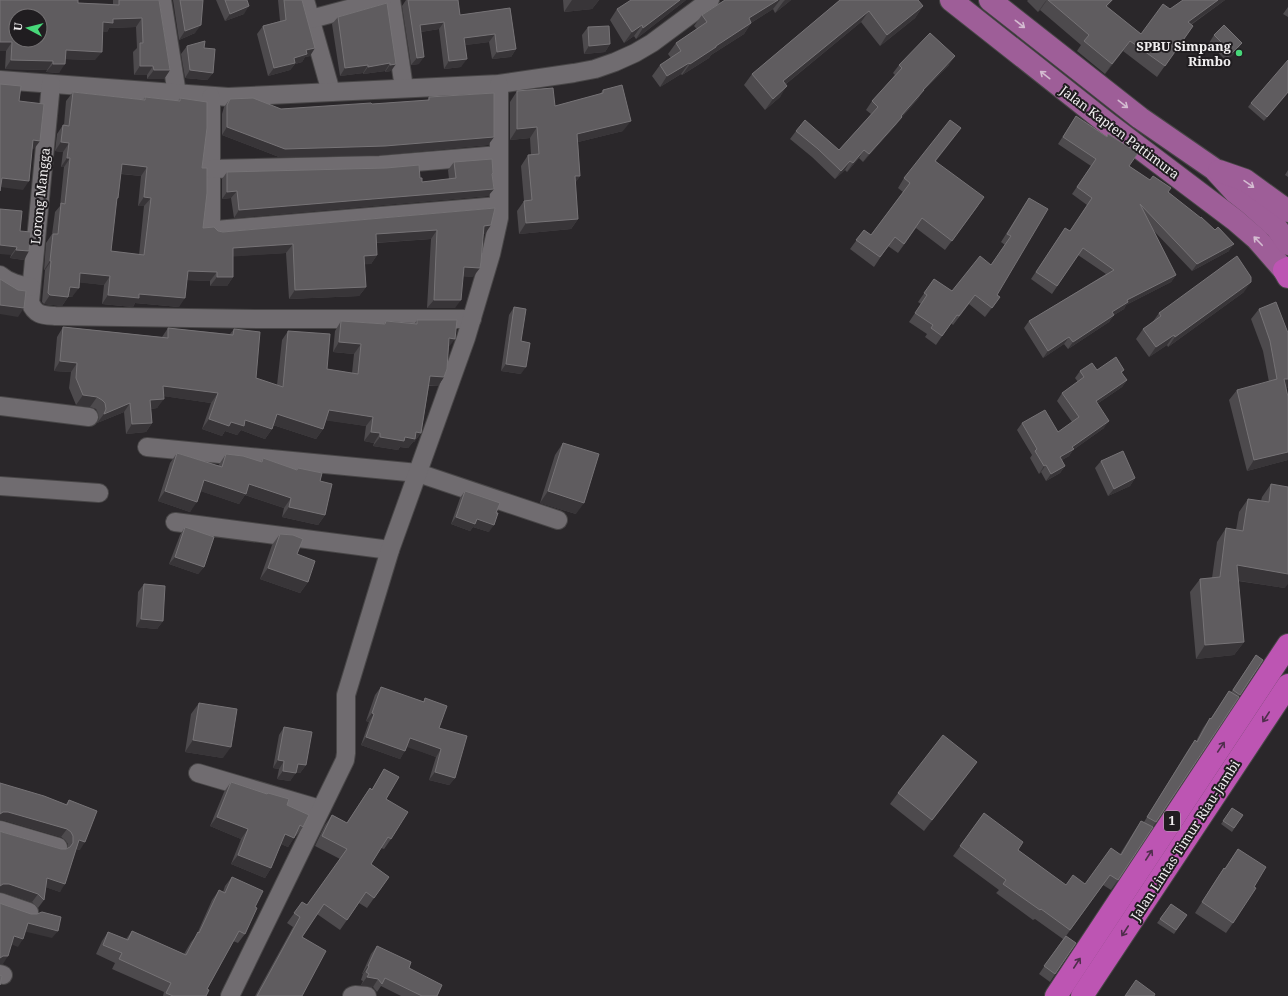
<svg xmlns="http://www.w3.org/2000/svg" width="1288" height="996" viewBox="0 0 1288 996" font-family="'Noto Serif',serif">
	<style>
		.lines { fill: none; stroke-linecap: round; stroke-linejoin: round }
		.minor-casing { stroke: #484647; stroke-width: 20 }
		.major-casing { stroke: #484647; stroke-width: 24 }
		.highway-casing { stroke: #484647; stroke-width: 24 }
		.minor { stroke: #706c70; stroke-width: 18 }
		.major { stroke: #9e5e98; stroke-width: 22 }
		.highway { stroke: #bd55b3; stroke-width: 22 }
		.wall { fill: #4d4a4d; fill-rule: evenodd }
		.shaded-wall { fill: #383538 }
		.building { fill: #5f5c5f; stroke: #767376; fill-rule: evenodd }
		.oneway { stroke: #d4bcd1 }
		.oneway2 { stroke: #4f2e4c }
		.poi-dot { fill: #47d779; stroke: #201d20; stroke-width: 1.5 }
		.labels { text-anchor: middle; stroke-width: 4; stroke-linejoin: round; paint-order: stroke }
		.shield { fill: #201d20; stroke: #b2b0b2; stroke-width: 1 }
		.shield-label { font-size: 12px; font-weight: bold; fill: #f1eff0 }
		.poi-label { font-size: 13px; font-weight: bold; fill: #f1eff0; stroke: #201d20; text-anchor: end }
		.street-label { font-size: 13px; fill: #f1eff0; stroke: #201d20 }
	</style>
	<rect width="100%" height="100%" fill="#2a272a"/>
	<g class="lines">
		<g class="minor-casing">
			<g id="minor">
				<path d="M 162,0 L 177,94"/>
				<path d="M 305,0 L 331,92"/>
				<path d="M 391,0 L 404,88"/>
				<path d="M 311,19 L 382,0"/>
				<path d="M 0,80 L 228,97 L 499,84 L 574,73 L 595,69 L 615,62 L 635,53 L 652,43 L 710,0"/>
				<path d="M 51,84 L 30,302 C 35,315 42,315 55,316 L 256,319 L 472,319"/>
				<path d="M 211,97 L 211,224 L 216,230 L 498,206"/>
				<path d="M 211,169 L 380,165 L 499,155"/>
				<path d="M 0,275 C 9,283 20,285 31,287"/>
				<path d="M 0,406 L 89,417"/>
				<path d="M 147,447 L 418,473 L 558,520"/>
				<path d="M 0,486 L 99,493"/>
				<path d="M 175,522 L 390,550"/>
				<path d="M 198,773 L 320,809"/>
				<path d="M 0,830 L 58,847"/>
				<path d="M 0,902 L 29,912"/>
				<path d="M 0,974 L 3,975"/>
				<path d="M 230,996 L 345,760 L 346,753 L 346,695 L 390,550 L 466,338 L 491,254 L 499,218 L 499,84"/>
				<path d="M 352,996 L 355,995 L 367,996"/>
			</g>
		</g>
		<g class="major-casing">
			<g id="major">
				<path d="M 951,0 L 1108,124 L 1235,220 L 1257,239 L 1284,270"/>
				<path d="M 990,0 L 1140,118 L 1214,169 L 1235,192 L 1249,203 L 1276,227 L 1288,244"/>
				<path d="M 1219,171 L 1245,180 L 1288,211"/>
			</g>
		</g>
		<g class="highway-casing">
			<g id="highway">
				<path d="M 1288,268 L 1284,270 L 1288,277"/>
				<path d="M 1056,996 L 1288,645"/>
				<path d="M 1082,996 L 1288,685"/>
			</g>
		</g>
		<use href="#minor" class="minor"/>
		<use href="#major" class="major"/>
		<use href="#highway" class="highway"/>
	</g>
	<g class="wall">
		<path d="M 0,0 L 113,4 L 113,0 L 159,0 L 170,70 L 164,79 L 147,79 L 147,75 L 134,75 L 133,52 L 137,48 L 136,27 L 109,28 L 107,32 L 102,31 L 95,60 L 65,59 L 59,73 L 46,72 L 47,70 L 5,69 L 6,51 Z"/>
		<path d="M 173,0 L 203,0 L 195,33 L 179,40 Z"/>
		<path d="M 216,0 L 247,0 L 244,14 L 225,21 Z"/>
		<path d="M 278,0 L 302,0 L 310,56 L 305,57 L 302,62 L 295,64 L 290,70 L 268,76 L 257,34 L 263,26 L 280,21 Z"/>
		<path d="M 406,0 L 458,0 L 460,15 L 510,8 L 516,49 L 511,57 L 492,59 L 489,42 L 465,45 L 461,67 L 444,69 L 439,29 L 421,32 L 419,64 L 411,65 L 402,6 Z"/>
		<path d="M 563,0 L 599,0 L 592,9 L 564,12 Z"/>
		<path d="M 686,0 L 636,39 L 634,36 L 624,43 L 610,20 L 617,9 Z"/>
		<path d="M 725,0 L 791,0 L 775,13 L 773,9 L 751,23 L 744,34 L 711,55 L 709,58 L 682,75 L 681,74 L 660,87 L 652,76 L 660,65 L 671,58 L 668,54 L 676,43 L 697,29 L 694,26 L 702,15 Z"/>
		<path d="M 840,0 L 923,6 L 915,18 L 880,46 L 861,22 L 786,84 L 780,97 L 765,110 L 744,85 L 752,74 Z"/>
		<path d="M 1028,0 L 1113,0 L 1107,7 L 1141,34 L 1170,9 L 1183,0 L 1225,0 L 1191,25 L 1193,26 L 1157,77 L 1123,51 L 1105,74 L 1077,51 L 1081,45 L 1040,10 L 1038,12 L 1027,1 Z"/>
		<path d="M 387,3 L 391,71 L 385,72 L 385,71 L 363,74 L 363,73 L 340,76 L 332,24 L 338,17 Z"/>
		<path d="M 1288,7 L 1288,17 L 1283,14 Z"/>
		<path d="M 588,27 L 610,44 L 605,52 L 584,54 L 582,35 Z"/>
		<path d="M 1214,35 L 1237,51 L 1226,61 L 1209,43 Z"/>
		<path d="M 187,46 L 204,48 L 213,73 L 207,80 L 185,78 L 181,54 Z"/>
		<path d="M 899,65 L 949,65 L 922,92 L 918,99 L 902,117 L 896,125 L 863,162 L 859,158 L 847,172 L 845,170 L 835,179 L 812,157 L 790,139 L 796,131 L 839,150 L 871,114 L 866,110 L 872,101 L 895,75 L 893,73 Z"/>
		<path d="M 603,90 L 623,131 L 578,142 L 580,176 L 575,183 L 578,219 L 571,229 L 519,234 L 517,211 L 524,201 L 521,166 L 528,155 L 531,155 L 530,138 L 510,140 L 510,102 L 517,91 L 555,106 L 600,94 Z"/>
		<path d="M 73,92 L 143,100 L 145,97 L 178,101 L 180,98 L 202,168 L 203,228 L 223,232 L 495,208 L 485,234 L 483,234 L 473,277 L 463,276 L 455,308 L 427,308 L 431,239 L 376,243 L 377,255 L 371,264 L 364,264 L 366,287 L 359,296 L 289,299 L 286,253 L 233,256 L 233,277 L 227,286 L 210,286 L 210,281 L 187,280 L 179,307 L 135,303 L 133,307 L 102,304 L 104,285 L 79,282 L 72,297 L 68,297 L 62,306 L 44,304 L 42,302 L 45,270 L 44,270 L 46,243 L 52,234 L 55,212 L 60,206 L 64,167 L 61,167 L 63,152 L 55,151 L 57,134 L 63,125 L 64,125 L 66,101 ZM 121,174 L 141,176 L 138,206 L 144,206 L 139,255 L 111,251 L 116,201 Z"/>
		<path d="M 1288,93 L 1264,121 L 1248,107 L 1251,103 Z"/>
		<path d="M 429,97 L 494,137 L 488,145 L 379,155 L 279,157 L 222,135 L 222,114 L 224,107 L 230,99 L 281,109 L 427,101 Z"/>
		<path d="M 1076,116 L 1129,166 L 1168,192 L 1229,251 L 1192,271 L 1153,230 L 1176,275 L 1171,282 L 1126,305 L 1124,309 L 1114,315 L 1109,322 L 1068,349 L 1064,344 L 1043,358 L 1024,328 L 1029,321 L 1106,274 L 1078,255 L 1052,294 L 1031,279 L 1065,228 L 1070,231 L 1087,205 L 1072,194 L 1091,166 L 1058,144 Z"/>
		<path d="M 961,128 L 936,161 L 978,206 L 945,250 L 916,228 L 898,253 L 888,246 L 874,267 L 850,249 L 864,230 L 871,235 L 903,192 L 898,188 L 904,178 Z"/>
		<path d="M 454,162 L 493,173 L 492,175 L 494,189 L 488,196 L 234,218 L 231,198 L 222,199 L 222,179 L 227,172 L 420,178 L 422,182 L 449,179 L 448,170 Z"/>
		<path d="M 1288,170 L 1288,177 L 1285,175 Z"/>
		<path d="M 1029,198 L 997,295 L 1000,297 L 985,317 L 969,304 L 953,325 L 951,323 L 936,345 L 925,337 L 927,334 L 909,322 L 921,304 L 918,302 L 934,279 L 952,291 L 991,265 L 1005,245 L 1001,242 L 1023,207 Z"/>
		<path d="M 20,231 L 24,260 L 10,258 L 11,255 Z"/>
		<path d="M 1244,292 L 1168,347 L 1167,345 L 1149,357 L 1136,339 L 1143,329 L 1152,323 L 1159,313 Z"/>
		<path d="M 1276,302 L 1286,388 L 1288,460 L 1247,471 L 1229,400 L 1237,390 L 1269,382 L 1263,351 L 1251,319 L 1259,309 Z"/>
		<path d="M 514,307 L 521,341 L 521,374 L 501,371 L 509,315 Z"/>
		<path d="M 417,320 L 449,347 L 444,377 L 438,386 L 429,386 L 421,433 L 414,442 L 413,442 L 408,448 L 400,447 L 398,450 L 373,446 L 374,443 L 364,441 L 366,426 L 326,420 L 323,429 L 316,439 L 273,425 L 272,429 L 265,439 L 241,430 L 237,435 L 225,431 L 222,436 L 202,429 L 211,403 L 164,396 L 157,408 L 151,409 L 152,423 L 146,432 L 126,434 L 124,412 L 97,423 L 99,418 L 98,413 L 96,409 L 90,407 L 76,405 L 69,388 L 71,372 L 54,371 L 57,337 L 63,327 L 162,337 L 168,328 L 230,334 L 234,329 L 256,378 L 277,385 L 282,340 L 288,331 L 327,369 L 352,373 L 354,354 L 333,352 L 335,331 L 341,321 L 384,324 L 386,321 L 415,323 Z"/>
		<path d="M 1097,370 L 1124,370 L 1122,373 L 1127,380 L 1122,387 L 1097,404 L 1104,428 L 1073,450 L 1069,456 L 1062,460 L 1065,466 L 1060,473 L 1046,481 L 1041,472 L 1039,474 L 1030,458 L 1032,455 L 1017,430 L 1022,423 L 1058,432 L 1072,422 L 1057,401 L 1062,393 L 1078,382 L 1075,378 L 1080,371 Z"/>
		<path d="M 563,443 L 576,514 L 540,503 L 555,455 Z"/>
		<path d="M 177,453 L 218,466 L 226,454 L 261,462 L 263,458 L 296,470 L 298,468 L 320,481 L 325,515 L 318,525 L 282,517 L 284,508 L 245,495 L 239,504 L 201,491 L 190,512 L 158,501 L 170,463 Z"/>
		<path d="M 1101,461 L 1135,478 L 1130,486 L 1108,496 L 1095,468 Z"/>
		<path d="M 1271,484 L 1285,588 L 1238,581 L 1244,642 L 1234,655 L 1196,659 L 1190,592 L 1200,579 L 1212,578 L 1217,542 L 1226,528 L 1236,530 L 1239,512 L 1248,499 L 1261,501 L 1262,497 Z"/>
		<path d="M 465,491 L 489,532 L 473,527 L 470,531 L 451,524 L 460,498 Z"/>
		<path d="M 185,527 L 204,567 L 198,574 L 169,564 L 180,535 Z"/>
		<path d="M 280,534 L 297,554 L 308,582 L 300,593 L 260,579 L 272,545 Z"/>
		<path d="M 144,584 L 163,621 L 157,629 L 136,627 L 138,592 Z"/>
		<path d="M 1256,655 L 1263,660 L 1118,880 L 1111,890 L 1103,885 L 1066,936 L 1076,943 L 1050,982 L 1039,974 L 1063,939 L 1035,919 L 1033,920 L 996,893 L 999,890 L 953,856 L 984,813 L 1018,850 L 1066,885 L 1085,884 L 1120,854 L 1135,830 L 1141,821 L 1144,822 L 1188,750 L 1195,740 L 1196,741 L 1203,728 L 1210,718 L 1211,718 L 1229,691 L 1231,692 Z"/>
		<path d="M 381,687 L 423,702 L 425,698 L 439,728 L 455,778 L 449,785 L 429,780 L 436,757 L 407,746 L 400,759 L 361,745 L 369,722 L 366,721 L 375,695 Z"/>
		<path d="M 199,703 L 223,758 L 185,752 L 191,714 Z"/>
		<path d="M 284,727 L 306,765 L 300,773 L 296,772 L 290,781 L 277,779 L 279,769 L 273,768 L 279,735 Z"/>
		<path d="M 977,762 L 969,773 L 924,831 L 890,804 L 898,793 Z"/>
		<path d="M 384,769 L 386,799 L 391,839 L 384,849 L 381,848 L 371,864 L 389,877 L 367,908 L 359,903 L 340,930 L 317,914 L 302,937 L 302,996 L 255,996 L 293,927 L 287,923 L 295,912 L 307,905 L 340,859 L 315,846 L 325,825 L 332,815 L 347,823 L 363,798 L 370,788 L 372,789 Z"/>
		<path d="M 231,782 L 287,805 L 303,827 L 296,836 L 295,836 L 288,847 L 281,844 L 271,868 L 265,878 L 231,864 L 241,839 L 210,826 L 224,792 Z"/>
		<path d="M 69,800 L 80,850 L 76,849 L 60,892 L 46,887 L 44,900 L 38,908 L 32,902 L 3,892 L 2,832 L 61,849 L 66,849 L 68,848 L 68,844 L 65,840 L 61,837 L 3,820 L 66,804 Z"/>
		<path d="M 1232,808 L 1243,815 L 1232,832 L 1221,824 Z"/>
		<path d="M 1238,849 L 1254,887 L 1233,923 L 1226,933 L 1195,913 L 1217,878 L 1224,868 L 1225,868 Z"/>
		<path d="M 232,877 L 255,907 L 245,934 L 238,943 L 233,941 L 207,989 L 206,996 L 163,996 L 164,992 L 112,969 L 115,963 L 96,954 L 102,941 L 108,932 L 126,939 L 132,931 L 184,954 L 191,942 L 196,936 L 212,900 L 219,890 L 223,892 L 225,886 Z"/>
		<path d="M 1171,904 L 1187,915 L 1174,934 L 1157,923 Z"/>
		<path d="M 377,946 L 409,968 L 437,996 L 401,996 L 381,986 L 377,992 L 373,987 L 361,985 L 363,981 L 361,980 L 363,974 L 362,974 L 371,954 Z"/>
	</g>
	<g class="shaded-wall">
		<path d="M 572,0 L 599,0 L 592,9 L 564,12 Z"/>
		<path d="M 680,0 L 686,0 L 636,39 L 643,28 Z"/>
		<path d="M 778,0 L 780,0 L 773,9 L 741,29 L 749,18 Z"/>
		<path d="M 785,0 L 791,0 L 775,13 L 783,2 Z"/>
		<path d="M 1047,0 L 1040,10 L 1038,12 L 1045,2 Z"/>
		<path d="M 1112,0 L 1113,0 L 1099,17 L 1106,6 Z"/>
		<path d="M 1218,0 L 1225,0 L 1180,32 L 1188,22 Z"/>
		<path d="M 249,6 L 244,14 L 225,21 L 230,14 Z"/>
		<path d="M 923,6 L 915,18 L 880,46 L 887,35 Z"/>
		<path d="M 869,11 L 861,22 L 776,92 L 783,81 Z"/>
		<path d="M 142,18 L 136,27 L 109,28 L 107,32 L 97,31 L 103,22 L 113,19 Z"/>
		<path d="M 444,22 L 439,29 L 414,33 L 420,25 Z"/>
		<path d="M 751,23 L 744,34 L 711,55 L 709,58 L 682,75 L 690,64 L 716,46 Z"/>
		<path d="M 201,25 L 195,33 L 179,40 L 185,31 Z"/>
		<path d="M 642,25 L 634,36 L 624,43 L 632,32 Z"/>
		<path d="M 495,34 L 489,42 L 459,46 L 464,38 Z"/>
		<path d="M 1130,41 L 1123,51 L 1105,74 L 1112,64 Z"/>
		<path d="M 0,42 L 12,42 L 6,51 L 0,51 Z"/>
		<path d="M 1242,43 L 1237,51 L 1226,61 L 1232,53 Z"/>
		<path d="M 610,44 L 605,52 L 584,54 L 589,46 Z"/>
		<path d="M 315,48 L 310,56 L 305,57 L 302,62 L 295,64 L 290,70 L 268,76 L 274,68 L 306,50 Z"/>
		<path d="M 516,49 L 511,57 L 492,59 L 497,52 Z"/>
		<path d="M 66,50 L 102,52 L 95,60 L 60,59 Z"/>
		<path d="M 955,56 L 949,65 L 922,92 L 918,99 L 895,124 L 901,116 L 923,90 Z"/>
		<path d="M 424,57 L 419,64 L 411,65 L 417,58 Z"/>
		<path d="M 467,59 L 461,67 L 444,69 L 449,61 Z"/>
		<path d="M 11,60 L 53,61 L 47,70 L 5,69 Z"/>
		<path d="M 390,63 L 385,71 L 363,74 L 368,67 Z"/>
		<path d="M 689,63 L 681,74 L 660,87 L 667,76 Z"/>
		<path d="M 53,64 L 65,64 L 59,73 L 46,72 Z"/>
		<path d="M 396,64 L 391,71 L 385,72 L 390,65 Z"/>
		<path d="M 368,65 L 363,73 L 340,76 L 345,68 Z"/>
		<path d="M 140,66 L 153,66 L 147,75 L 134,75 Z"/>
		<path d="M 154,70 L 170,70 L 164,79 L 147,79 Z"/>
		<path d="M 190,70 L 213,73 L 207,80 L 185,78 Z"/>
		<path d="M 787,86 L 780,97 L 765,110 L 773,99 Z"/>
		<path d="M 1288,92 L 1288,93 L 1264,121 L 1267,117 Z"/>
		<path d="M 902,117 L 896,125 L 863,162 L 869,154 Z"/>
		<path d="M 631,121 L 623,131 L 570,144 L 577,134 Z"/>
		<path d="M 227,127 L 494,137 L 488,145 L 379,155 L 279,157 L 222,135 Z"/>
		<path d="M 537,127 L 530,138 L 510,140 L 517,129 Z"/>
		<path d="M 961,128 L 954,138 L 929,170 L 935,161 Z"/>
		<path d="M 33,140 L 40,141 L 34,149 L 27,148 Z"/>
		<path d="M 61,142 L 69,143 L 63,152 L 55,151 Z"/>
		<path d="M 864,150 L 859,158 L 847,172 L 853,163 Z"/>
		<path d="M 67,158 L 70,158 L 64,167 L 61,167 Z"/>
		<path d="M 850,161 L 845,170 L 835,179 L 841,171 Z"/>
		<path d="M 122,164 L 147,167 L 141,176 L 116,173 Z"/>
		<path d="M 575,176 L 580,176 L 573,186 Z"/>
		<path d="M 2,178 L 29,181 L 23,190 L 0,187 Z"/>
		<path d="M 494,189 L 488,196 L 234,218 L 239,210 Z"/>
		<path d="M 237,191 L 231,198 L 222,199 L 227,192 Z"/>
		<path d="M 144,197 L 151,198 L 144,206 L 138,206 Z"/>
		<path d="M 578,219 L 571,229 L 519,234 L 526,223 Z"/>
		<path d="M 491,225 L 485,234 L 478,235 L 484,226 Z"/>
		<path d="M 437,230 L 431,239 L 370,243 L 376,234 Z"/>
		<path d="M 293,244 L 286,253 L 227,257 L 233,248 Z"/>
		<path d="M 1234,244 L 1229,251 L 1192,271 L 1197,264 Z"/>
		<path d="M 0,245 L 17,247 L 11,255 L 0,254 Z"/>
		<path d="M 16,250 L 29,251 L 24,260 L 10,258 Z"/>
		<path d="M 377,255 L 371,264 L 358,265 L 364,256 Z"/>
		<path d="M 50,261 L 51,261 L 45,270 L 44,270 Z"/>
		<path d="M 464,267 L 480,268 L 473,277 L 457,276 Z"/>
		<path d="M 188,271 L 217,272 L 210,281 L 182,280 Z"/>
		<path d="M 80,273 L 110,276 L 104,285 L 74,282 Z"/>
		<path d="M 1176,275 L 1171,282 L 1126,305 L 1124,309 L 1107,319 L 1112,312 L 1127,300 Z"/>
		<path d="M 217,277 L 233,277 L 227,286 L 210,286 Z"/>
		<path d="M 1251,282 L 1244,292 L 1168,347 L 1175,337 Z"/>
		<path d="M 70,287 L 79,288 L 72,297 L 63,296 Z"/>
		<path d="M 366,287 L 359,296 L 289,299 L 295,290 Z"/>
		<path d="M 139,294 L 185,298 L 179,307 L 135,303 L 133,307 L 102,304 L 108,295 Z"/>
		<path d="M 50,295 L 68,297 L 62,306 L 44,304 Z"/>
		<path d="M 1000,297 L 994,306 L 985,317 L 992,308 Z"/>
		<path d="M 434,300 L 461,300 L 455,308 L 427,308 Z"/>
		<path d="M 0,305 L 24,308 L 18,317 L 0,314 Z"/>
		<path d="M 1114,315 L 1109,322 L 1068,349 L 1073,342 Z"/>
		<path d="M 1174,335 L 1167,345 L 1149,357 L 1156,347 Z"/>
		<path d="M 1069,337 L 1064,344 L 1043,358 L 1048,351 Z"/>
		<path d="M 449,338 L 455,339 L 448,348 Z"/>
		<path d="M 339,342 L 361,344 L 354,354 L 333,352 Z"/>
		<path d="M 60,361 L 77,363 L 71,372 L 54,371 Z"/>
		<path d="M 506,364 L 526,367 L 521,374 L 501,371 Z"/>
		<path d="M 430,376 L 444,377 L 438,386 L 424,385 Z"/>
		<path d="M 1284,379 L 1288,379 L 1288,388 L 1276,390 Z"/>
		<path d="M 1127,380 L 1122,387 L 1091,408 L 1096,401 Z"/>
		<path d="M 163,386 L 218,393 L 211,403 L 156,395 Z"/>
		<path d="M 83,395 L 97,397 L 90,407 L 76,405 Z"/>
		<path d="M 164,399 L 157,408 L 144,410 L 150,400 Z"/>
		<path d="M 130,403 L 124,412 L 97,423 L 104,414 Z"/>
		<path d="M 329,410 L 373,417 L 366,426 L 322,420 Z"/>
		<path d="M 277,414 L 323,429 L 316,439 L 270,424 Z"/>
		<path d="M 209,419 L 231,422 L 245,420 L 272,429 L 265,439 L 241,430 L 237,435 L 225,431 L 222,436 L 202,429 Z"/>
		<path d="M 1109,421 L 1104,428 L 1073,450 L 1069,456 L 1055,464 L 1060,457 L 1072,447 Z"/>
		<path d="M 152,423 L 146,432 L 126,434 L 132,424 Z"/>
		<path d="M 371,432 L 380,433 L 374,443 L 364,441 Z"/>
		<path d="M 416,432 L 421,433 L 414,442 L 413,442 L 408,448 L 400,447 L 398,450 L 373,446 L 380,437 L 405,437 Z"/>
		<path d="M 1288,452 L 1288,460 L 1247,471 L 1254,460 Z"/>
		<path d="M 1046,465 L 1041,472 L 1039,474 L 1044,466 Z"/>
		<path d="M 1065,466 L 1060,473 L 1046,481 L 1051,474 Z"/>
		<path d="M 1135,478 L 1130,486 L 1108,496 L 1114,489 Z"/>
		<path d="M 204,480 L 249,484 L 291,498 L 284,508 L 245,495 L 239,504 L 197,490 Z"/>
		<path d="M 165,491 L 197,502 L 190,512 L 158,501 Z"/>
		<path d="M 548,491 L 584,503 L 576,514 L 540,503 Z"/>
		<path d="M 289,507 L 325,515 L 318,525 L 282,517 Z"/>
		<path d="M 456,517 L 477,519 L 494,525 L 489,532 L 473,527 L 470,531 L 451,524 Z"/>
		<path d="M 175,557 L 204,567 L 198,574 L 169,564 Z"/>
		<path d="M 1237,565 L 1288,574 L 1288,584 L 1285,588 L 1228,579 Z"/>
		<path d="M 268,568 L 308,582 L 300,593 L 260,579 Z"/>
		<path d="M 141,619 L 163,621 L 157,629 L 136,627 Z"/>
		<path d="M 1244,642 L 1234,655 L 1196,659 L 1205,645 Z"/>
		<path d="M 372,713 L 374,714 L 369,722 L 366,721 Z"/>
		<path d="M 366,737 L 405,751 L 400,759 L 361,745 Z"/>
		<path d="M 410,738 L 441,749 L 436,757 L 404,746 Z"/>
		<path d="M 193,740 L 231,747 L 223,758 L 185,752 Z"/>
		<path d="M 278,760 L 284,761 L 279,769 L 273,768 Z"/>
		<path d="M 977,762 L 969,773 L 924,831 L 932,820 Z"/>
		<path d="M 298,764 L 306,765 L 300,773 L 292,771 Z"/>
		<path d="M 283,771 L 296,773 L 290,781 L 277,779 Z"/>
		<path d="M 435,772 L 455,778 L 449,785 L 429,780 Z"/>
		<path d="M 3,812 L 8,812 L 67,829 L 61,837 L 3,820 L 0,820 L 0,814 Z"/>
		<path d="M 217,817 L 248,829 L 241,839 L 210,826 Z"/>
		<path d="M 285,834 L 294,838 L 288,847 L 278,843 Z"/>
		<path d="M 79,840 L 85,842 L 80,850 L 74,848 Z"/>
		<path d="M 238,855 L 271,868 L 265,878 L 231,864 Z"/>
		<path d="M 47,878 L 65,884 L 60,892 L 42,886 Z"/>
		<path d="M 3,884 L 9,884 L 38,894 L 32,902 L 3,892 L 0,892 L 0,886 Z"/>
		<path d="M 28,923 L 58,931 L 52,938 L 23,931 Z"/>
		<path d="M 14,936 L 23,939 L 18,947 L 8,943 Z"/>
		<path d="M 3,956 L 8,956 L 3,964 L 0,964 L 0,958 Z"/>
		<path d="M 368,966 L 369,966 L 363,974 L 362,974 Z"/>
		<path d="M 367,977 L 378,979 L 373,987 L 361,985 Z"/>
	</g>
	<g class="building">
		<path d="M 0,0 L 78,0 L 78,3 L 119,5 L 119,0 L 159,0 L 170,70 L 154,70 L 153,66 L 140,66 L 140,43 L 143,43 L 142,18 L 113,19 L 113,23 L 103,22 L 102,52 L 66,50 L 65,64 L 53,64 L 53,61 L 11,60 L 12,42 L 0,42 ZM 16,16 L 40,16 L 40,40 L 16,40 Z"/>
		<path d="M 180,0 L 203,0 L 201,25 L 185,31 Z"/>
		<path d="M 225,0 L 247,0 L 249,6 L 230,14 Z"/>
		<path d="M 284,0 L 302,0 L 315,48 L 306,50 L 307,54 L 294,58 L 295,63 L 274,68 L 263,26 L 286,20 Z"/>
		<path d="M 408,0 L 458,0 L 460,15 L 510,8 L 516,49 L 497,52 L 495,34 L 464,38 L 467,59 L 449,61 L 444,22 L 420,25 L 424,57 L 417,58 Z"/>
		<path d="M 631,0 L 680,0 L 643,28 L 642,25 L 632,32 L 617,9 Z"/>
		<path d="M 725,0 L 778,0 L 749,18 L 751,23 L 716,46 L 716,47 L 690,64 L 689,63 L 667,76 L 660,65 L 681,51 L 676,43 L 707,22 L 702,15 Z"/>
		<path d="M 840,0 L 918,0 L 923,6 L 887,35 L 869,11 L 783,81 L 787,86 L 773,99 L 752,74 Z"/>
		<path d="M 1048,0 L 1112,0 L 1106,6 L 1141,34 L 1163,4 L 1170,9 L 1183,0 L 1218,0 L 1188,22 L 1193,26 L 1165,66 L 1130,41 L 1112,64 L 1084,41 L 1089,35 Z"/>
		<path d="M 387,3 L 396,64 L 390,65 L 390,63 L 368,67 L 368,65 L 345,68 L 338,17 Z"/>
		<path d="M 1224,25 L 1242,43 L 1232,53 L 1214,35 Z"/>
		<path d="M 609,26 L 610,44 L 589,46 L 588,27 Z"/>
		<path d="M 930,33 L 955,56 L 923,90 L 924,90 L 901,116 L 902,117 L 869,154 L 864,150 L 853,163 L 850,161 L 841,171 L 818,149 L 796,131 L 805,120 L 839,150 L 878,107 L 872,101 L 902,68 L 899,65 Z"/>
		<path d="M 205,41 L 204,48 L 215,49 L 213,73 L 190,70 L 187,46 Z"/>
		<path d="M 1288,60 L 1288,92 L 1267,117 L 1251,103 Z"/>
		<path d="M 0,84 L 21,86 L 19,101 L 44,104 L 40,141 L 33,140 L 29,181 L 2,178 L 0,191 Z"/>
		<path d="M 622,85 L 631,121 L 577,134 L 580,176 L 575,176 L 578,219 L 526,223 L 524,201 L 532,200 L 528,155 L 539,154 L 537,127 L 517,129 L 517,91 L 553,88 L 555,106 L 603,93 L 603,90 Z"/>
		<path d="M 73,92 L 145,100 L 145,97 L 180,101 L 180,98 L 207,102 L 207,128 L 202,168 L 207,168 L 207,193 L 203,228 L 214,227 L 218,231 L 223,232 L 495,208 L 491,225 L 484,226 L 481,262 L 480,268 L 464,267 L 461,300 L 434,300 L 437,230 L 376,234 L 377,255 L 364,256 L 366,287 L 295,290 L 293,244 L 233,248 L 233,277 L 217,277 L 217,272 L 188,271 L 185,298 L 139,294 L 139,298 L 108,295 L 110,276 L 80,273 L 79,288 L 70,287 L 68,297 L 50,295 L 48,293 L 51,261 L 50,261 L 53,234 L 58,234 L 61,203 L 65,204 L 70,158 L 67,158 L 69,143 L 61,142 L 63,125 L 69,126 ZM 122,164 L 147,167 L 144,197 L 151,198 L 144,255 L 111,251 L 117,198 L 118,198 Z"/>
		<path d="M 494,93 L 494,137 L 385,146 L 285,149 L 227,127 L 227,105 L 230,99 L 253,98 L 281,109 L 371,103 L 372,104 L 429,100 L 429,97 Z"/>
		<path d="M 1076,116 L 1107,137 L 1108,134 L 1138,153 L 1129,166 L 1150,180 L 1153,176 L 1171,188 L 1168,192 L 1201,218 L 1201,217 L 1215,230 L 1218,227 L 1234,244 L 1197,264 L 1140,204 L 1176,275 L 1127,300 L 1128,302 L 1112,312 L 1114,315 L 1073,342 L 1069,337 L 1048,351 L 1029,321 L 1114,270 L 1083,248 L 1057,286 L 1036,272 L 1065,228 L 1070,231 L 1092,198 L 1077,187 L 1096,159 L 1063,137 Z"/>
		<path d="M 950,120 L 961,128 L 935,161 L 984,197 L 952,241 L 922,218 L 904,244 L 895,237 L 880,257 L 856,240 L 864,230 L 871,235 L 910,183 L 904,178 Z"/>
		<path d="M 492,159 L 493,173 L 492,174 L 494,189 L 239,210 L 237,191 L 227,192 L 227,172 L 386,168 L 419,165 L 420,178 L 422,178 L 422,182 L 456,178 L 454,162 Z"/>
		<path d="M 1029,198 L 1048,209 L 997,295 L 1000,297 L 992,308 L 975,295 L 959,316 L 957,315 L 942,336 L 931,328 L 933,325 L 915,313 L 927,295 L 924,293 L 934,279 L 952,291 L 980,256 L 991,265 L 1011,236 L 1007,234 Z"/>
		<path d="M 0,209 L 22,211 L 20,231 L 31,232 L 29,251 L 16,250 L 17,247 L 0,245 Z"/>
		<path d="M 1237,256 L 1251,277 L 1251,282 L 1175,337 L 1174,335 L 1156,347 L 1143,329 L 1161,316 L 1159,313 Z"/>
		<path d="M 0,279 L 18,290 L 26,291 L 24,308 L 0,305 Z"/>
		<path d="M 1276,302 L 1288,333 L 1288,379 L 1284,379 L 1288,397 L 1288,452 L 1254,460 L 1237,390 L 1277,379 L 1270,341 L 1259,309 Z"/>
		<path d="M 514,307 L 526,309 L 521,341 L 530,343 L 526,367 L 506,364 Z"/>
		<path d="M 417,320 L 457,320 L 455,339 L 449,338 L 447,369 L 444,377 L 430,376 L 421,433 L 416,432 L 415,439 L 405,437 L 404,441 L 380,437 L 380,433 L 371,432 L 373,417 L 329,410 L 323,429 L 277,414 L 272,429 L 245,420 L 244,426 L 231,422 L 229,426 L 209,419 L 218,393 L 163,386 L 164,399 L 150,400 L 152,423 L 132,424 L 130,403 L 104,414 L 106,409 L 105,403 L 102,400 L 97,397 L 83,395 L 76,378 L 77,363 L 60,361 L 63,327 L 168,338 L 168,328 L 233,335 L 234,329 L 260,332 L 256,378 L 283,387 L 288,331 L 330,334 L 327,369 L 358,374 L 361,344 L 339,342 L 341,321 L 385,324 L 386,321 L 417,324 Z"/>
		<path d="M 1116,357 L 1124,370 L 1121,372 L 1127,380 L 1096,401 L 1109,421 L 1072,447 L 1074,449 L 1060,457 L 1065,466 L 1051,474 L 1046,465 L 1044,466 L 1035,451 L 1037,449 L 1022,423 L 1045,410 L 1058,432 L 1079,417 L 1062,393 L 1084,377 L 1080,371 L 1092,363 L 1097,370 Z"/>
		<path d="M 563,443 L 599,454 L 584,503 L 548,491 Z"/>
		<path d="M 1123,451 L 1135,478 L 1114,489 L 1101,461 Z"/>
		<path d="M 177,453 L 222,467 L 226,454 L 243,456 L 262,462 L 263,458 L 297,470 L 298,468 L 322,473 L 320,481 L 332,484 L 325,515 L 289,507 L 291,498 L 249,484 L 246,494 L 204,480 L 197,502 L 165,491 Z"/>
		<path d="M 1271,484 L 1288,487 L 1288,574 L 1237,565 L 1244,642 L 1205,645 L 1200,579 L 1220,577 L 1226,528 L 1243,531 L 1248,499 L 1269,502 Z"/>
		<path d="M 465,491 L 500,503 L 496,513 L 498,513 L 494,525 L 477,519 L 475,524 L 456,517 Z"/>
		<path d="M 185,527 L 214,537 L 204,567 L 175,557 Z"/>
		<path d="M 280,534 L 293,535 L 303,539 L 297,554 L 315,561 L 308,582 L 268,568 Z"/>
		<path d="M 144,584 L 165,586 L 163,621 L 141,619 Z"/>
		<path d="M 1256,655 L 1263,660 L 1240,695 L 1233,690 Z"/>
		<path d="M 381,687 L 424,702 L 425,698 L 447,706 L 439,728 L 467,736 L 455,778 L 435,772 L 441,749 L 410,738 L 405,751 L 366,737 L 374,714 L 372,713 Z"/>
		<path d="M 1229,691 L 1239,697 L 1156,822 L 1147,817 L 1195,740 L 1197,742 L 1210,718 L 1211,719 Z"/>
		<path d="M 199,703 L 237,709 L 231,747 L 193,740 Z"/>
		<path d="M 284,727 L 312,732 L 306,765 L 298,764 L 296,773 L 283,771 L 284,761 L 278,760 Z"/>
		<path d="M 943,735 L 977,762 L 932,820 L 898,793 Z"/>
		<path d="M 384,769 L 399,777 L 386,799 L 408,812 L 391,839 L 388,837 L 371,864 L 389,877 L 374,898 L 366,892 L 347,920 L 324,904 L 302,937 L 326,951 L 302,996 L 257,996 L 300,917 L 294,913 L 302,902 L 307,905 L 347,849 L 322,836 L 332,815 L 347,823 L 370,788 L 372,790 Z"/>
		<path d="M 231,782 L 267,794 L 268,793 L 289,799 L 287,805 L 309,815 L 303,827 L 300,825 L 294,838 L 285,834 L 271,868 L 238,855 L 248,829 L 217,817 Z"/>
		<path d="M 0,783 L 44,796 L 67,805 L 69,800 L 97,811 L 85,842 L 79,840 L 65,884 L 47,878 L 44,900 L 38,894 L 9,884 L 3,884 L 0,886 L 0,831 L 2,832 L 61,849 L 66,849 L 70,847 L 73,843 L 73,836 L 71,832 L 67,829 L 8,812 L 3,812 L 0,814 Z"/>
		<path d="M 1232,808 L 1243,815 L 1234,828 L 1223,821 Z"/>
		<path d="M 984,813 L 1023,842 L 1018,850 L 1066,885 L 1073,875 L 1085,884 L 1111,848 L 1121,855 L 1141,821 L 1153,827 L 1118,880 L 1110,875 L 1070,930 L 1041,909 L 1040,910 L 1003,884 L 1006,880 L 960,846 Z"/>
		<path d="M 1238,849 L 1266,867 L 1254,887 L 1256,888 L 1233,923 L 1202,902 L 1224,868 L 1225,869 Z"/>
		<path d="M 232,877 L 263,891 L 255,907 L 257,908 L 245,934 L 239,931 L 207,989 L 209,990 L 206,996 L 173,996 L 166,993 L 171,983 L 119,959 L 122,953 L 103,945 L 108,932 L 128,940 L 132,931 L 186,955 L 198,932 L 199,933 L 219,890 L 225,893 Z"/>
		<path d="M 0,903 L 2,904 L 31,914 L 37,914 L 42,912 L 61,917 L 58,931 L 28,923 L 23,939 L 14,936 L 8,956 L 3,956 L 0,958 Z"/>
		<path d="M 1171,904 L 1187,915 L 1176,930 L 1160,919 Z"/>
		<path d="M 1066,936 L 1076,943 L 1055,974 L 1044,966 Z"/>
		<path d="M 377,946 L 411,962 L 409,968 L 442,985 L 437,996 L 422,996 L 385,978 L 382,984 L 378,979 L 367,977 L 369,974 L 366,972 L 369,966 L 368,966 Z"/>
		<path d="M 0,975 L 2,976 L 0,985 Z"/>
		<path d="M 1136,980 L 1155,994 L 1154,996 L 1125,996 Z"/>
	</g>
	<defs><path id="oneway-shaft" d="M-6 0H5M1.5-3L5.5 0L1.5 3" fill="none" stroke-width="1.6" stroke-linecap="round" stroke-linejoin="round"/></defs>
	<g class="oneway">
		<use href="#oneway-shaft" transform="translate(1020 24) rotate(38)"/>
		<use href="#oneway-shaft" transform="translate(1045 75) rotate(-142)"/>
		<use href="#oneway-shaft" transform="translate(1123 104) rotate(38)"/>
		<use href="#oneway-shaft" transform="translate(1249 184) rotate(35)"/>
		<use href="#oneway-shaft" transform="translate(1258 241) rotate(-134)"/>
	</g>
	<g class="oneway2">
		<use href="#oneway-shaft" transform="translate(1266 717) rotate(123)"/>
		<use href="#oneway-shaft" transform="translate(1221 747) rotate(-56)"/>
		<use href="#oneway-shaft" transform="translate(1149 855) rotate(-57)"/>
		<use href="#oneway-shaft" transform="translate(1125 931) rotate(123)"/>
		<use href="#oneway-shaft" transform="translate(1077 963) rotate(-57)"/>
	</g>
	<circle class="poi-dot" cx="1239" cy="53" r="4"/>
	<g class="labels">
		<rect class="shield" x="1164" y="811" width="16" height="20" rx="3"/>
		<g class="shield-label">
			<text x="1172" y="825">1</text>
		</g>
		<g class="poi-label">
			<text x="1231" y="51">SPBU Simpang<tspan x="1231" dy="15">Rimbo</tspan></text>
		</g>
		<g class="street-label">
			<text transform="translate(1120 132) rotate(37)" y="5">Jalan Kapten Pattimura</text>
			<text transform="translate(40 196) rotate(-84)" y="5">Lorong Mangga</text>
			<text transform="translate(1185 840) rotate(-57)" y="5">Jalan Lintas Timur Riau-Jambi</text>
		</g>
	</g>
	<g transform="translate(28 28) rotate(277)"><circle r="19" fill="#201d20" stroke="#747173"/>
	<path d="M0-3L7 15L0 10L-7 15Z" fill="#47d779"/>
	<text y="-6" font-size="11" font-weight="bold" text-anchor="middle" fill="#f1eff0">U</text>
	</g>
</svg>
